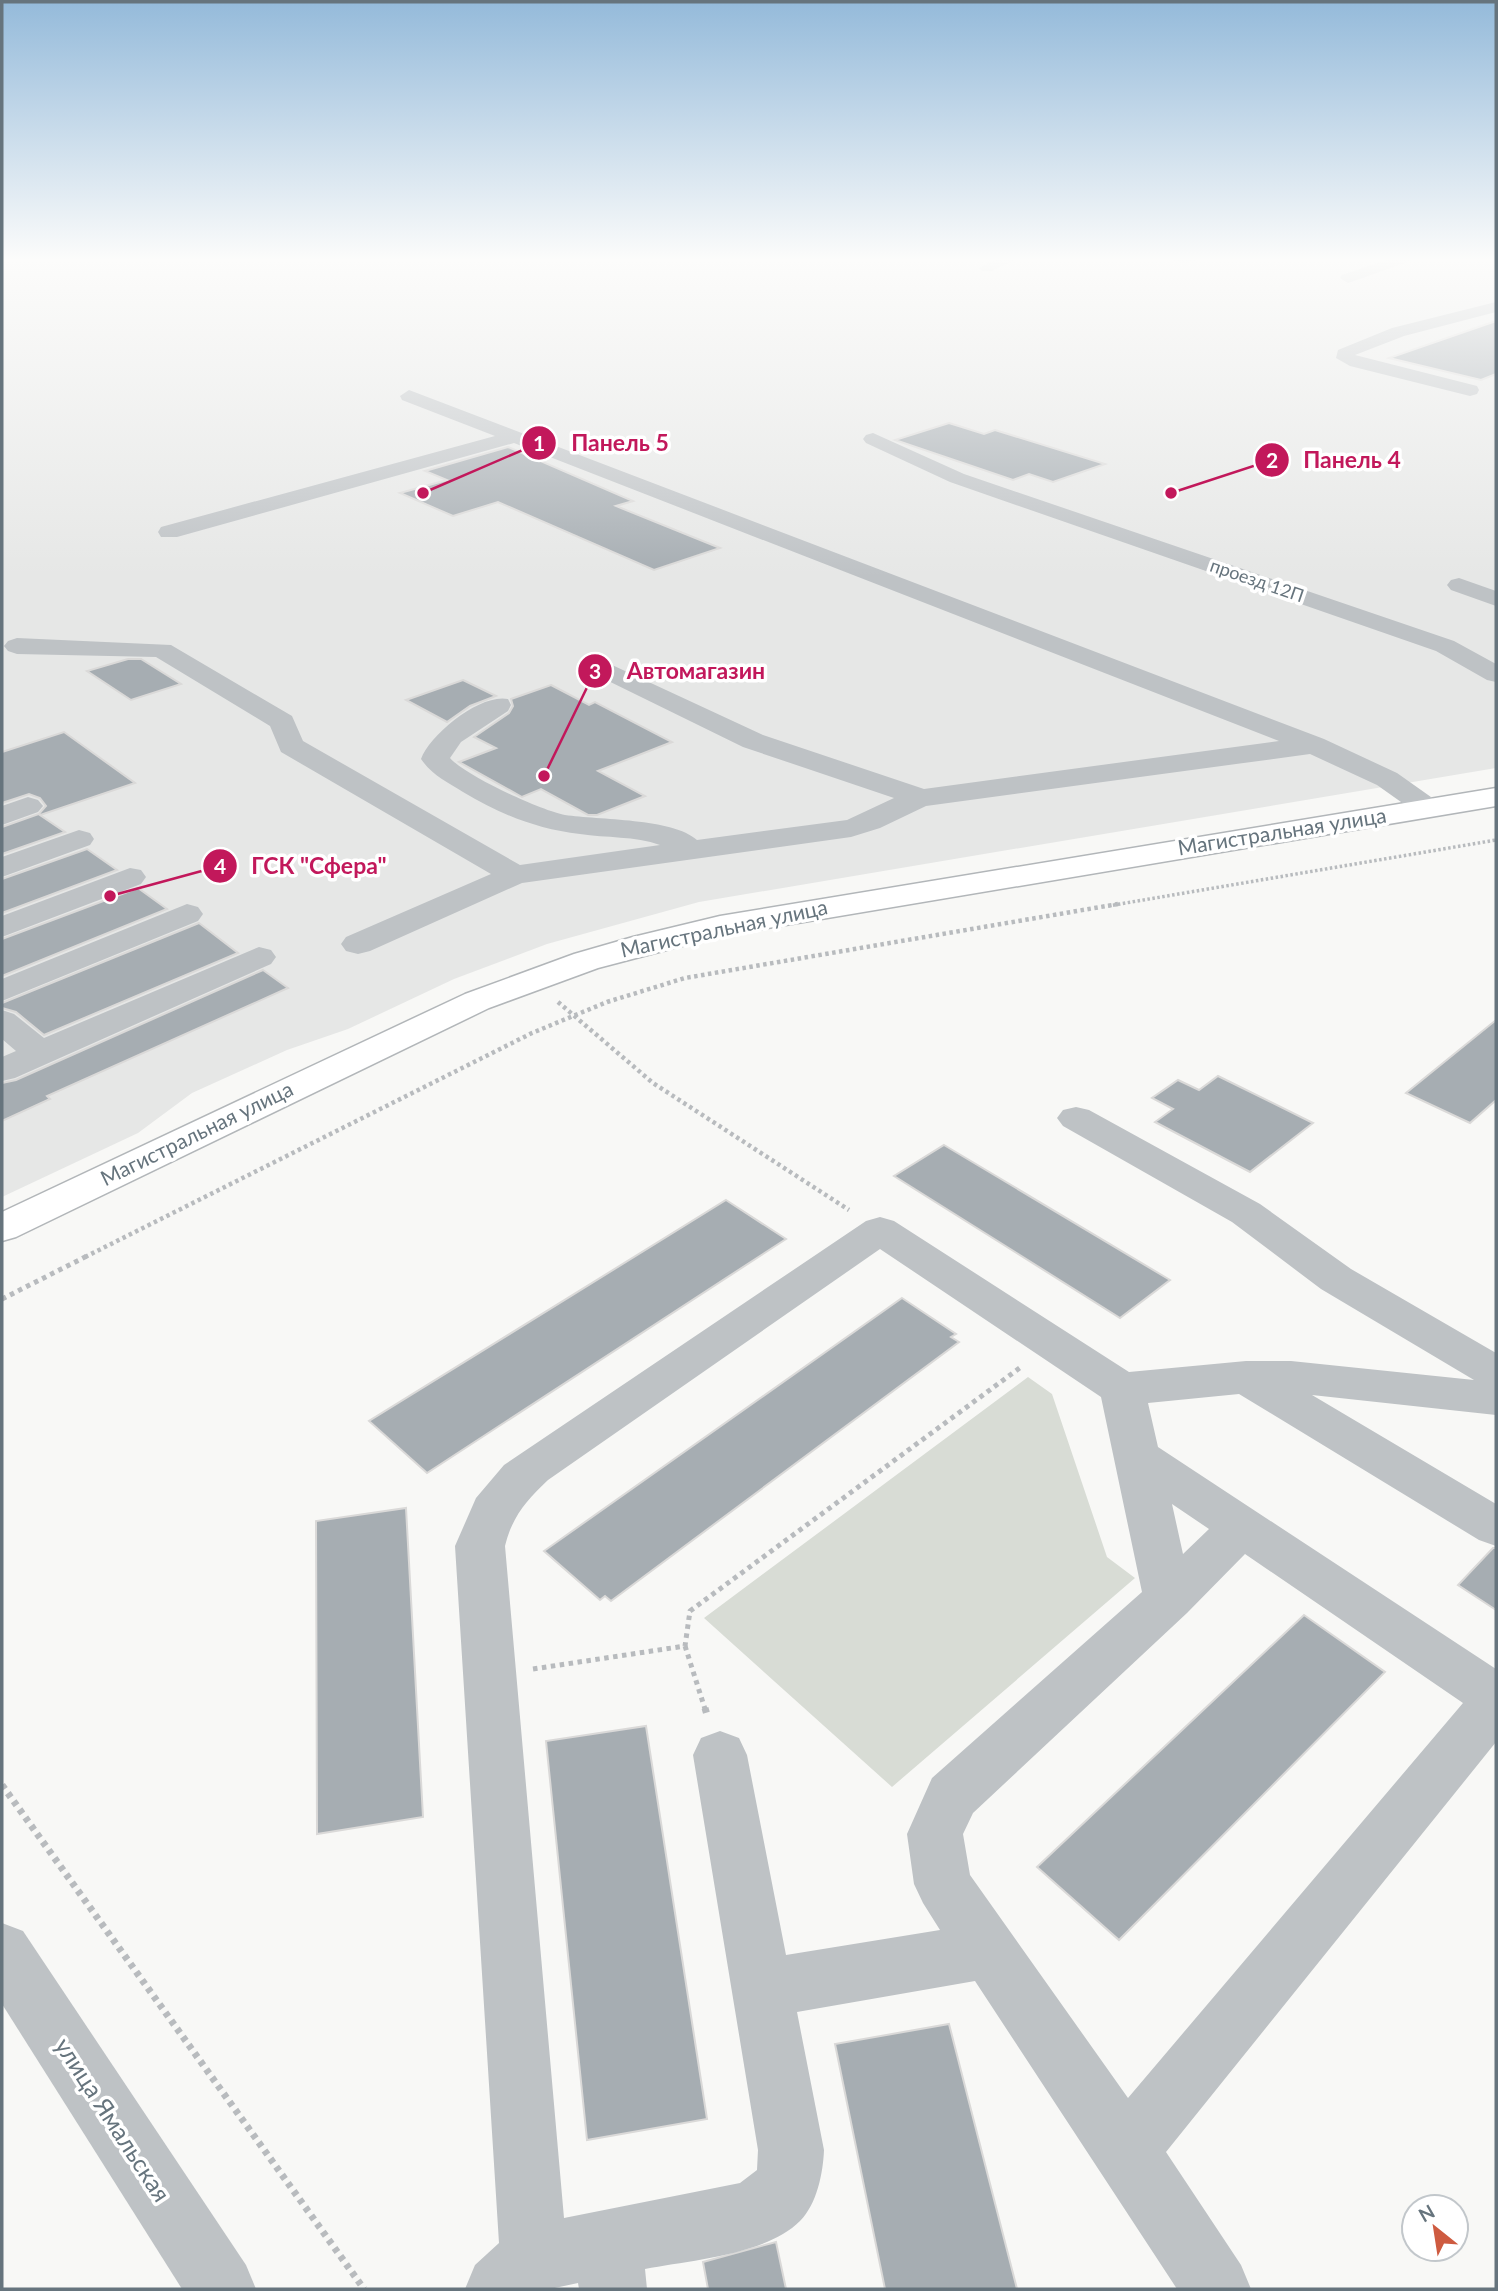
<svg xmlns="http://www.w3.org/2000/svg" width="1498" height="2291" viewBox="0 0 1498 2291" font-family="Lato,sans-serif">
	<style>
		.built { fill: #e6e7e6 }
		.green { fill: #d8dcd5 }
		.building { fill: #a6adb2; stroke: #dad9d8; stroke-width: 2 }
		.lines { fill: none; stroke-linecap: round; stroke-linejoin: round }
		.major-casing { stroke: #b2b6b9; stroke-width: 3 }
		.path-far3 { stroke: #b8bbbe; stroke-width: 3.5; stroke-dasharray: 2.5 2.5; stroke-linecap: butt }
		.path-far2 { stroke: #b8bbbe; stroke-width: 4.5; stroke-dasharray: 3.5 3.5; stroke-linecap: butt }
		.path-far1 { stroke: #b8bbbe; stroke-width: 5; stroke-dasharray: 4.5 4.5; stroke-linecap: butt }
		.path { stroke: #b8bbbe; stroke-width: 7; stroke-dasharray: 5 5; stroke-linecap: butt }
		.minor { fill: #bec2c5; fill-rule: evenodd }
		.major { fill: #fff; fill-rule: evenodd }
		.labels { text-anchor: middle; stroke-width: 7; stroke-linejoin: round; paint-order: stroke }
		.far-street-label { font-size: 18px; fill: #66747d; stroke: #fff }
		.street-label { font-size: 21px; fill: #66747d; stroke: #fff }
		.near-street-label { font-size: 24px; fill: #66747d; stroke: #fff }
		.leader { fill: none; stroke: #c2185b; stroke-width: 2.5 }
		.callout-dot { fill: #c2185b; stroke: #fff; stroke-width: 2.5 }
		.mark-label { font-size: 21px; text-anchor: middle; font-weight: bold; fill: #fff }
		.callout-label { font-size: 23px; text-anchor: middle; font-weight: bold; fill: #c2185b; stroke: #fff; stroke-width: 7; stroke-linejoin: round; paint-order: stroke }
	</style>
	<rect width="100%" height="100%" fill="#f8f8f6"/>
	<path class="built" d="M 2,257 L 1496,257 L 1496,768 L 699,902 L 547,944 L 454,979 L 348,1029 L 287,1050 L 192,1093 L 138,1133 L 2,1197 Z"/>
	<path class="green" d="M 1028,1377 L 1052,1394 L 1107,1557 L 1135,1578 L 892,1787 L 704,1618 Z"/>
	<g class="building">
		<path d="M 1496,321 L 1496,374 L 1481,380 L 1389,358 Z"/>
		<path d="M 949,423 L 984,434 L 995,430 L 1105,464 L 1053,482 L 1029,474 L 1013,480 L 895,440 Z"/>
		<path d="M 508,447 L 633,501 L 616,506 L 720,548 L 654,570 L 498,502 L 453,516 L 400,493 L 447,480 L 425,471 Z"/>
		<path d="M 128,659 L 141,659 L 181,684 L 131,700 L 87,671 Z"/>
		<path d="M 463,680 L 496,696 L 470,706 L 447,722 L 406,700 Z"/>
		<path d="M 551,685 L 589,705 L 595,702 L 672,742 L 598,771 L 645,796 L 597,815 L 588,815 L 541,789 L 522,797 L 459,762 L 496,748 L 474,737 L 509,713 L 513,706 L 511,699 Z"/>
		<path d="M 64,732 L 135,783 L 40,815 L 65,832 L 2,854 L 2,827 L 39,814 L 46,806 L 40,798 L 29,794 L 2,803 L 2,752 Z"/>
		<path d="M 87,849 L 117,870 L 2,913 L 2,879 Z"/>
		<path d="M 138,888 L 167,909 L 2,976 L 2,939 Z"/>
		<path d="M 199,923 L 238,953 L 44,1035 L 16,1012 L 2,1008 L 2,1003 Z"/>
		<path d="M 263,970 L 288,988 L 47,1096 L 50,1099 L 2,1121 L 2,1083 L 16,1080 Z"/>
		<path d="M 1496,1020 L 1496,1100 L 1470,1123 L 1406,1093 Z"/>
		<path d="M 1218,1076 L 1313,1123 L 1250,1172 L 1155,1122 L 1173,1109 L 1152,1098 L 1178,1080 L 1199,1090 Z"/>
		<path d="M 944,1145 L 1170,1280 L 1120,1318 L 894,1176 Z"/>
		<path d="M 726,1200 L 786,1239 L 427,1473 L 369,1421 Z"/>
		<path d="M 902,1298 L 956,1334 L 951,1337 L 959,1342 L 611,1601 L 605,1596 L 600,1600 L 544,1551 Z"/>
		<path d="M 406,1508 L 423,1817 L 317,1834 L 316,1521 Z"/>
		<path d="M 1493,1548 L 1496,1548 L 1496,1610 L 1458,1585 Z"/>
		<path d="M 1304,1615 L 1385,1672 L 1119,1940 L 1037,1867 Z"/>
		<path d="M 646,1726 L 707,2119 L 587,2140 L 546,1741 Z"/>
		<path d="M 949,2024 L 1017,2289 L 885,2289 L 835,2044 Z"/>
		<path d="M 776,2242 L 786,2289 L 708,2289 L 703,2262 Z"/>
	</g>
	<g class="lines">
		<g class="major-casing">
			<path id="major" d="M 1496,788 L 1496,806 L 720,936 L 598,968 L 489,1008 L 16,1237 L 2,1241 L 2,1212 L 465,994 L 574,954 L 633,937 L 720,916 Z"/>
		</g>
		<path class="path-far3" d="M 1108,906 L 1496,840"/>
		<g class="path-far2">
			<path d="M 558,1002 L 653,1083 L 849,1210"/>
			<path d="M 85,1257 L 532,1033 L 607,1002 L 685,978 L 1118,904"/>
		</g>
		<g class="path-far1">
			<path d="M 2,1299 L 89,1255"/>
			<path d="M 685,1646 L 705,1709"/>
			<path d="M 533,1669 L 685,1646 L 690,1611 L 1021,1367"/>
		</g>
		<g class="path">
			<path d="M 705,1708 L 707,1715"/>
			<path d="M 2,1785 L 364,2289"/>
		</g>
		<g class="minor">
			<path d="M 1000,257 L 1020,257 L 992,271 L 982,271 L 979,268 Z"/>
			<path d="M 1166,257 L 1202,257 C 1194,264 1174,264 1166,257 Z"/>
			<path d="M 1395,257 L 1416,257 L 1413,260 L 1354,281 L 1348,283 L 1340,278 L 1342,275 Z"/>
			<path d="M 1496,302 L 1496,312 L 1404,336 L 1355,355 L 1477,386 L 1479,390 L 1477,394 L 1470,396 L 1350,366 L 1336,358 L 1338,350 L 1392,328 Z"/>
			<path d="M 409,390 L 1324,739 L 1397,773 L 1438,802 L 1443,808 L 1438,814 L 1428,817 L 1418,814 L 1377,785 L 1310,754 L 926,806 L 880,828 L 851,837 L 522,883 L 370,951 L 358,954 L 346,951 L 341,944 L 346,937 L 491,874 L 281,752 L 270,726 L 156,657 L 17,654 L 8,651 L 4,646 L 8,641 L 17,638 L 171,645 L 292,716 L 303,741 L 520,865 L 660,845 C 635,836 606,838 580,834 C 536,829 500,814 463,792 C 447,782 432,775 421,759 C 430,734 481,693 508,699 L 511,705 L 508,711 L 461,742 L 450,758 C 466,776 540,810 565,815 C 598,820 673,818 697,840 L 847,820 L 894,798 L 743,747 L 588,671 L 584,666 L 588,661 L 597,658 L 763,735 L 924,789 L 1279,741 L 514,443 L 177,537 L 161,537 L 158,532 L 161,527 L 495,436 L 402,400 L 400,396 Z"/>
			<path d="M 873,433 L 964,474 L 1454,641 L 1496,664 L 1496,682 L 1487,680 L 1436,651 L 950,482 L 866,443 L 863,439 L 866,435 Z"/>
			<path d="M 1459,578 L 1496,591 L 1496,606 L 1451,590 L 1447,585 L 1451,580 Z"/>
			<path d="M 28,797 L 38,800 L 43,806 L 38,812 L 2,825 L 2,806 Z"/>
			<path d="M 79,830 L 90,833 L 94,839 L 90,845 L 2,877 L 2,857 Z"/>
			<path d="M 130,868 L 141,870 L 146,877 L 141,884 L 2,937 L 2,916 Z"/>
			<path d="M 187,904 L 198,907 L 203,914 L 198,921 L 2,1001 L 2,979 Z"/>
			<path d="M 259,947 L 271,950 L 276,957 L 271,964 L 15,1078 L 2,1081 L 2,1057 L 16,1051 L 2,1039 L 2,1010 L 14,1014 L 44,1038 Z"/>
			<path d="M 1076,1107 L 1089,1110 L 1260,1204 L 1351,1269 L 1496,1353 L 1496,1415 L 1312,1395 L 1496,1504 L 1496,1546 L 1479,1540 L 1239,1394 L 1148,1403 L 1158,1447 L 1496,1669 L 1496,1742 L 1166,2152 L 1241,2265 L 1251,2289 L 1177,2289 L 975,1981 L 797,2012 L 824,2150 C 823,2173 817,2204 800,2221 C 766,2255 691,2260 645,2269 L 647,2289 L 579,2289 L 578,2283 L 550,2289 L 465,2289 L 475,2265 L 499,2243 L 455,1546 L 476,1498 L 504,1465 L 866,1221 L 880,1217 L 894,1221 L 1129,1372 L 1246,1361 L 1291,1361 L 1474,1380 L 1321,1289 L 1232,1222 L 1063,1126 L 1057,1118 L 1063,1110 ZM 880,1249 L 1101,1397 L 1142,1592 L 932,1778 L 907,1834 L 914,1884 L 923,1903 L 940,1930 L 786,1955 L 747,1755 L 739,1738 L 720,1731 L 701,1738 L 693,1755 L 758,2150 L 757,2170 L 740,2183 L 564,2218 L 505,1546 C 512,1517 526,1501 548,1480 ZM 1172,1504 L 1209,1529 L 1183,1554 ZM 1245,1554 L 1463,1703 L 1128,2098 L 970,1875 L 963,1834 L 973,1813 L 1187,1613 Z"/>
			<path d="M 2,1923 L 23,1931 L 246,2265 L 256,2289 L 182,2289 L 2,2004 Z"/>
		</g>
		<use href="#major" class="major"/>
	</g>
	<linearGradient id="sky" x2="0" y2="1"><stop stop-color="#94bada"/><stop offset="0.45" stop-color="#fcfcfb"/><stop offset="1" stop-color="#fcfcfb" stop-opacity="0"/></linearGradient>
	<rect width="1498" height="577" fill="url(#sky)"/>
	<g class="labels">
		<g class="far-street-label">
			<text transform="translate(1257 581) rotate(19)" y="6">проезд 12П</text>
		</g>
		<g class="street-label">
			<text transform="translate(1282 832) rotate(-9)" y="7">Магистральная улица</text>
			<text transform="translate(724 929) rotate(-12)" y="7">Магистральная улица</text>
			<text transform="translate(197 1134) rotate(-26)" y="7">Магистральная улица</text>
		</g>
		<g class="near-street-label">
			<text transform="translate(112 2120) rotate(57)" y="8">улица Ямальская</text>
		</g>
	</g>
	<path class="leader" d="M423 493L539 443M1171 493L1272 460M544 776L595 671M110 896L220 866"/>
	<g class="callout-dot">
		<circle cx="423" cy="493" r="7"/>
		<circle cx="1171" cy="493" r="7"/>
		<circle cx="544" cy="776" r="7"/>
		<circle cx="110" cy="896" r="7"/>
		<circle cx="539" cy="443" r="18"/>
		<circle cx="1272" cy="460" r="18"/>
		<circle cx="595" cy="671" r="18"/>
		<circle cx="220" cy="866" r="18"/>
	</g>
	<g class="mark-label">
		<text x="539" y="451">1</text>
		<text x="1272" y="468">2</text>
		<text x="595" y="679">3</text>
		<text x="220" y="874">4</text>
	</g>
	<g class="callout-label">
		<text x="620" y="451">Панель 5</text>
		<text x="1352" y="468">Панель 4</text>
		<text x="696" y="679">Автомагазин</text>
		<text x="319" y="874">ГСК "Сфера"</text>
	</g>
	<rect width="1498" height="2291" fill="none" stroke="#66747d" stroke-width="7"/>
	<g transform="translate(1435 2228) rotate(330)"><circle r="33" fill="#ffffff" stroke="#c2c7cb" stroke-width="2"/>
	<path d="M0-5L12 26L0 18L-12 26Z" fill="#ce5b40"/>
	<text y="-10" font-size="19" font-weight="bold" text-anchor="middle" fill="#66747d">N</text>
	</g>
</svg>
